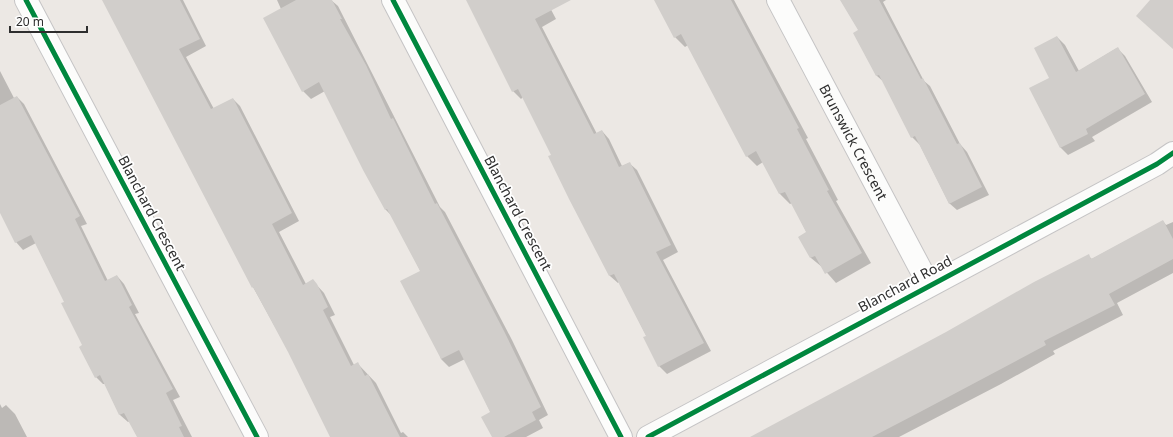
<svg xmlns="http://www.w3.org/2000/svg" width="1173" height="437" viewBox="0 0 1173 437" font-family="'Noto Sans',sans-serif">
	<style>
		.shadow { fill: #0003 }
		.building { fill: #d1cecb }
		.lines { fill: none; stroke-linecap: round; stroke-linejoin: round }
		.minor-casing { stroke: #c5c4c5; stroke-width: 24 }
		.minor { stroke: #fcfcfb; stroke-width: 22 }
		.cycleway-casing { stroke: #fff; stroke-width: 8 }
		.cycleway { stroke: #00873e; stroke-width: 5 }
		.labels { text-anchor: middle; stroke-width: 3.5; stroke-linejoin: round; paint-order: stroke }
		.street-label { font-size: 14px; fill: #2e2e2e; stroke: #fff }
	</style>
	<rect width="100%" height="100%" fill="#ece8e4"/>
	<g class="shadow">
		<path d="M 104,0 L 183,0 L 206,46 L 186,57 L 214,109 L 233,99 L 240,106 L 299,221 L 279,232 L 306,284 L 313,281 L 324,293 L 335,315 L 330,317 L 354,365 L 358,364 L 376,383 L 401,433 L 403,432 L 408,437 L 331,437 L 289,352 L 253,287 Z"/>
		<path d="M 277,0 L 331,0 L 338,6 L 440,207 L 445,212 L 512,340 L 548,415 L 539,420 L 543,428 L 526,437 L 493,437 L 491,413 L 465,359 L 449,367 L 441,359 L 421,272 L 392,216 L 386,210 L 364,169 L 325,91 L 311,99 L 303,91 L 281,9 Z"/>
		<path d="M 468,0 L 546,0 L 556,19 L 542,27 L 597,134 L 602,131 L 609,139 L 622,166 L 629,163 L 637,170 L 678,252 L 663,260 L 711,351 L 667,374 L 659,366 L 647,337 L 619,282 L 618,283 L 610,276 L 570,199 L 552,155 L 523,97 L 521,99 L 513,91 Z"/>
		<path d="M 655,0 L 734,0 L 808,138 L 806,139 L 838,200 L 836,201 L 871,263 L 836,283 L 822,267 L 811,258 L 799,237 L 807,233 L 792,203 L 790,204 L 780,194 L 763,162 L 757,166 L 747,156 L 688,45 L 685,47 L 675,37 Z"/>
		<path d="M 842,0 L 886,0 L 883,2 L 924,81 L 930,86 L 960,144 L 967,152 L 989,195 L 957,210 L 949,203 L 920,145 L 912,137 L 885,83 L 877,76 L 860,31 Z"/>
		<path d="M 1057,37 L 1065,45 L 1079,71 L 1117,48 L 1125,56 L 1152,102 L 1092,137 L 1095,141 L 1068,155 L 1060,147 L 1050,79 Z"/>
		<path d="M 0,71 L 14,98 L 17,97 L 24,104 L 87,224 L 81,226 L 108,281 L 117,276 L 124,284 L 139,313 L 135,314 L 180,397 L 173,400 L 192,437 L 138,437 L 130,421 L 128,422 L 120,415 L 105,384 L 103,384 L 96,377 L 65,302 L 36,243 L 23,250 L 16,242 L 0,211 Z"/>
		<path d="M 1163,221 L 1166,225 L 1173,222 L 1173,273 L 1117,303 L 1123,315 L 1053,351 L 1055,354 L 1001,384 L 899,437 L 759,437 L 1088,256 L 1092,259 Z"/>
		<path d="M 0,404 L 2,408 L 6,405 L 15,414 L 27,437 L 0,437 Z"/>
	</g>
	<g class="building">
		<path d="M 102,0 L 180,0 L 200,39 L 179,49 L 211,109 L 233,98 L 292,213 L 272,224 L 303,285 L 313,279 L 317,284 L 328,307 L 323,310 L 351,366 L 358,362 L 365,376 L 368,374 L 400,437 L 330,437 L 288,352 L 253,287 L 252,288 Z"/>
		<path d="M 296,0 L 332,0 L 342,19 L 340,19 L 366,65 L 391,119 L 393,118 L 435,204 L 437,203 L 504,331 L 541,407 L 532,412 L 536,420 L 504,437 L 492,437 L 481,417 L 490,412 L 459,350 L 441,359 L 400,281 L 420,271 L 387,209 L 385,210 L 363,170 L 319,82 L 302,92 L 263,18 Z"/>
		<path d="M 466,0 L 571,0 L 535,19 L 594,134 L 602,130 L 619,167 L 630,162 L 671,245 L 656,252 L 704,343 L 658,367 L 643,337 L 646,336 L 614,274 L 609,276 L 569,199 L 548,156 L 551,155 L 518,89 L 512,92 Z"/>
		<path d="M 654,0 L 731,0 L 799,128 L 797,129 L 829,190 L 827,191 L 862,253 L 825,274 L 815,256 L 810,258 L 798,237 L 806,232 L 785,192 L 779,194 L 756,151 L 746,157 L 681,34 L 674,38 Z"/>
		<path d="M 840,0 L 879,0 L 921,79 L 923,78 L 957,144 L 960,143 L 982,187 L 949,204 L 915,136 L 911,138 L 879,75 L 876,76 L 853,33 L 858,30 Z"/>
		<path d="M 1150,0 L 1173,0 L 1173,49 L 1136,16 Z"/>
		<path d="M 1057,36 L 1076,72 L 1118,47 L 1145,94 L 1086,129 L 1088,134 L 1060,148 L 1029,88 L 1049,78 L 1034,48 Z"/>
		<path d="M 17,96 L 80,216 L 75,219 L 105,281 L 117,275 L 132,305 L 129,307 L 173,389 L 166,393 L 182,426 L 179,427 L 184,437 L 137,437 L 124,413 L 119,415 L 100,375 L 95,378 L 79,347 L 82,345 L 61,303 L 64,302 L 31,235 L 15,243 L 0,213 L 0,105 Z"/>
		<path d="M 1163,220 L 1173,239 L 1173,259 L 1109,294 L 1115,305 L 1044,341 L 1046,345 L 920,412 L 872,437 L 750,437 L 946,332 L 1034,282 L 1089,254 L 1091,259 Z"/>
	</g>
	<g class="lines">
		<g class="minor-casing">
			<g id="minor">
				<path d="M 26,0 L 257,437"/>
				<path d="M 393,0 L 621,437"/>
				<path id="s1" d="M 778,0 L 929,285"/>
				<path d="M 648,437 L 1157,164 L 1173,153"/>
			</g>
		</g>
		<use href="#minor" class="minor"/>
		<g class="cycleway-casing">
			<g id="cycleway">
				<path d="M 26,0 L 257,437"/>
				<path d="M 393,0 L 621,437"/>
				<path d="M 648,437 L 1157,164 L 1173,153"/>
			</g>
		</g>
		<use href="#cycleway" class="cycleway"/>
	</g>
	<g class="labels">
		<g class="street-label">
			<text dy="5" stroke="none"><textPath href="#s1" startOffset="161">Brunswick Crescent</textPath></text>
			<text transform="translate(152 213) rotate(62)" y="5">Blanchard Crescent</text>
			<text transform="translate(518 213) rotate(62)" y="5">Blanchard Crescent</text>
			<text transform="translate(905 284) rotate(-28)" y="5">Blanchard Road</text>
		</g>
	</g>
	<path d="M10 26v6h77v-6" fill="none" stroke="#2e2e2e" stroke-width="2"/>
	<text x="16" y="26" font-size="12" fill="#2e2e2e" stroke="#ffffff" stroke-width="3" paint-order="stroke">20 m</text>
</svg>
